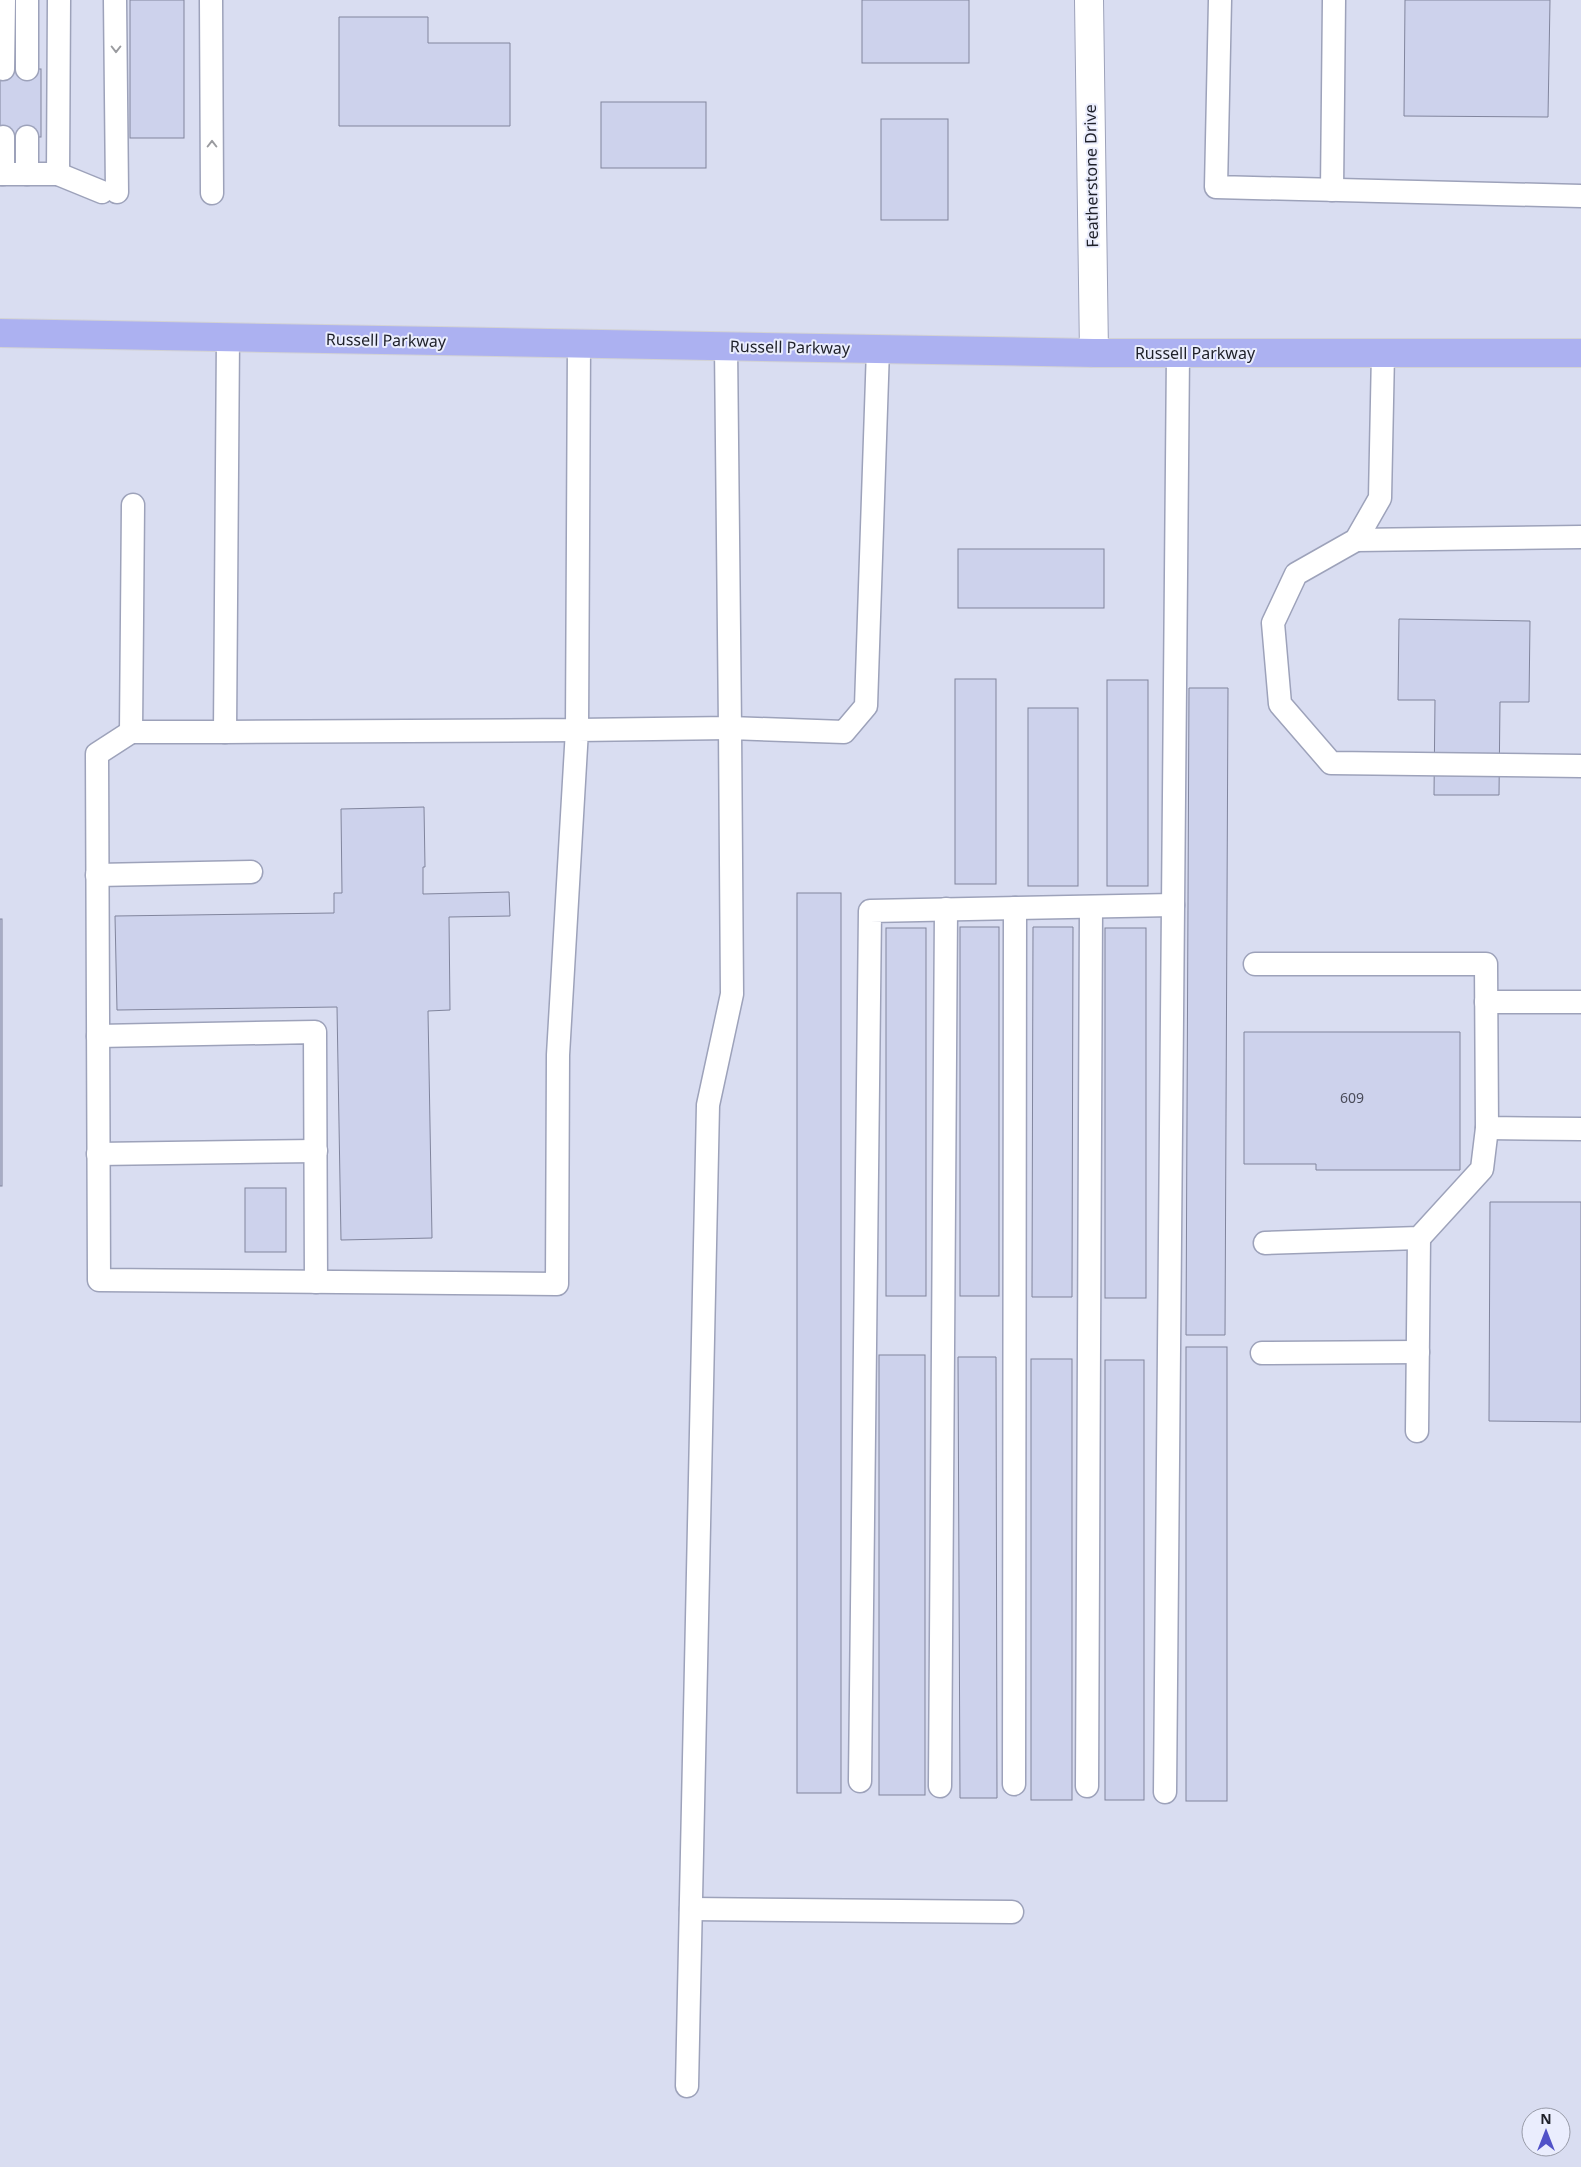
<svg xmlns="http://www.w3.org/2000/svg" width="1581" height="2167" viewBox="0 0 1581 2167" font-family="'Noto Sans',sans-serif">
	<style>
		.built { fill: #d9ddf1; fill-rule: evenodd }
		.building { fill: #cdd2ec; stroke: #81859d }
		.lines { fill: none; stroke-linecap: round; stroke-linejoin: round }
		.service-casing { stroke: #9da2ba; stroke-width: 25 }
		.minor-casing { stroke: #9da2ba; stroke-width: 30 }
		.primary-casing { stroke: #d2d2d4; stroke-width: 30 }
		.service { stroke: #fff; stroke-width: 22 }
		.minor { stroke: #fff; stroke-width: 28 }
		.primary { stroke: #acb1f1; stroke-width: 28 }
		.oneway { stroke: #9a9b9f }
		.labels { text-anchor: middle; stroke-width: 4; stroke-linejoin: round; paint-order: stroke }
		.number-label { font-size: 14px; fill: #4a4c5a }
		.street-label { font-size: 16px; fill: #1e2029; stroke: #eaedfd }
	</style>
	<rect width="100%" height="100%" fill="#eaedfd"/>
	<path class="built" d="M 0,0 L 1581,0 L 1581,2167 L 0,2167 ZM 1531,2117 L 1561,2117 L 1561,2147 L 1531,2147 Z"/>
	<g class="building">
		<rect x="130" y="0" width="54" height="138"/>
		<rect x="862" y="0" width="107" height="63"/>
		<path d="M 1405,0 L 1550,0 L 1548,117 L 1404,116 Z"/>
		<path d="M 339,17 L 428,17 L 428,43 L 510,43 L 510,126 L 339,126 Z"/>
		<rect x="0" y="69" width="41" height="68"/>
		<rect x="601" y="102" width="105" height="66"/>
		<rect x="881" y="119" width="67" height="101"/>
		<rect x="958" y="549" width="146" height="59"/>
		<path d="M 1399,619 L 1530,621 L 1529,702 L 1500,702 L 1499,795 L 1434,795 L 1435,700 L 1398,700 Z"/>
		<rect x="955" y="679" width="41" height="205"/>
		<rect x="1107" y="680" width="41" height="206"/>
		<path d="M 1189,688 L 1228,688 L 1225,1335 L 1186,1335 Z"/>
		<rect x="1028" y="708" width="50" height="178"/>
		<path d="M 424,807 L 425,867 L 423,867 L 423,894 L 509,892 L 510,916 L 449,917 L 450,1010 L 428,1011 L 432,1238 L 341,1240 L 337,1007 L 117,1010 L 115,916 L 334,913 L 334,893 L 342,893 L 341,809 Z"/>
		<rect x="797" y="893" width="44" height="900"/>
		<rect x="0" y="919" width="2" height="267"/>
		<rect x="960" y="927" width="39" height="369"/>
		<path d="M 1033,927 L 1073,927 L 1072,1297 L 1032,1297 Z"/>
		<rect x="886" y="928" width="40" height="368"/>
		<rect x="1105" y="928" width="41" height="370"/>
		<path d="M 1244,1032 L 1460,1032 L 1460,1170 L 1316,1170 L 1316,1164 L 1244,1164 Z"/>
		<rect x="245" y="1188" width="41" height="64"/>
		<path d="M 1490,1202 L 1581,1202 L 1581,1422 L 1489,1421 Z"/>
		<rect x="1186" y="1347" width="41" height="454"/>
		<rect x="879" y="1355" width="46" height="440"/>
		<path d="M 958,1357 L 996,1357 L 997,1798 L 960,1798 Z"/>
		<rect x="1031" y="1359" width="41" height="441"/>
		<rect x="1105" y="1360" width="39" height="440"/>
	</g>
	<g class="lines">
		<g class="service-casing">
			<g id="service">
				<path d="M 27,0 L 27,69"/>
				<path d="M 115,0 L 117,192"/>
				<path d="M 211,0 L 212,193"/>
				<path d="M 1220,0 L 1216,187 L 1581,196"/>
				<path d="M 3,69 L 4,0"/>
				<path d="M 3,137 L 3,174"/>
				<path d="M 27,137 L 27,174"/>
				<path d="M 0,174 L 58,174 L 59,0"/>
				<path d="M 58,174 L 102,192"/>
				<path d="M 1332,190 L 1334,0"/>
				<path d="M 228,337 L 225,732 L 577,730 L 579,343"/>
				<path d="M 1383,353 L 1380,498 L 1356,540 L 1296,574 L 1273,623 L 1280,704 L 1331,763 L 1581,766"/>
				<path d="M 133,505 L 131,732 L 225,732"/>
				<path d="M 1356,540 L 1581,537"/>
				<path d="M 131,732 L 97,754 L 99,1280 L 557,1284 L 558,1055 L 577,730 L 730,728 L 726,346"/>
				<path d="M 97,875 L 251,872"/>
				<path d="M 1255,964 L 1486,964 L 1487,1128 L 1581,1129"/>
				<path d="M 1486,1002 L 1581,1002"/>
				<path d="M 98,1036 L 315,1032 L 316,1282"/>
				<path d="M 98,1154 L 316,1151"/>
				<path d="M 1265,1243 L 1419,1238 L 1482,1169 L 1487,1128"/>
				<path d="M 1262,1353 L 1418,1352"/>
				<path d="M 1417,1431 L 1419,1238"/>
				<path d="M 860,1781 L 870,911 L 1173,905"/>
				<path d="M 1014,1784 L 1015,908"/>
				<path d="M 940,1786 L 946,909"/>
				<path d="M 1087,1786 L 1091,907"/>
				<path d="M 1165,1792 L 1178,353"/>
				<path d="M 691,1909 L 1012,1912"/>
				<path d="M 687,2086 L 708,1105 L 732,994 L 730,728 L 844,732 L 866,706 L 878,349"/>
			</g>
		</g>
		<g class="minor-casing">
			<path id="minor" d="M 1089,0 L 1094,353"/>
		</g>
		<g class="primary-casing">
			<path id="primary" d="M 0,333 L 1094,353 L 1581,353"/>
		</g>
		<use href="#service" class="service"/>
		<use href="#minor" class="minor"/>
		<use href="#primary" class="primary"/>
	</g>
	<defs><path id="oneway-chevron" d="M-2-3.5L2.5 0L-2 3.5" fill="none" stroke-width="1.6" stroke-linecap="round" stroke-linejoin="round" transform="scale(1.25)"/></defs>
	<g class="oneway">
		<use href="#oneway-chevron" transform="translate(116 49) rotate(90)"/>
		<use href="#oneway-chevron" transform="translate(212 144) rotate(-90)"/>
	</g>
	<g class="labels">
		<g class="number-label">
			<text x="1352" y="1103">609</text>
		</g>
		<g class="street-label">
			<text transform="translate(1091 176) rotate(-91)" y="6">Featherstone Drive</text>
			<text transform="translate(386 340) rotate(1)" y="6">Russell Parkway</text>
			<text transform="translate(790 347) rotate(1)" y="6">Russell Parkway</text>
			<text x="1195" y="359">Russell Parkway</text>
		</g>
	</g>
	<g transform="translate(1546 2132)"><circle r="24" fill="#eaedfd" stroke="#989ba8"/>
	<path d="M0-4L9 19L0 12L-9 19Z" fill="#5152c8"/>
	<text y="-8" font-size="14" font-weight="bold" text-anchor="middle" fill="#1e2029">N</text>
	</g>
</svg>
